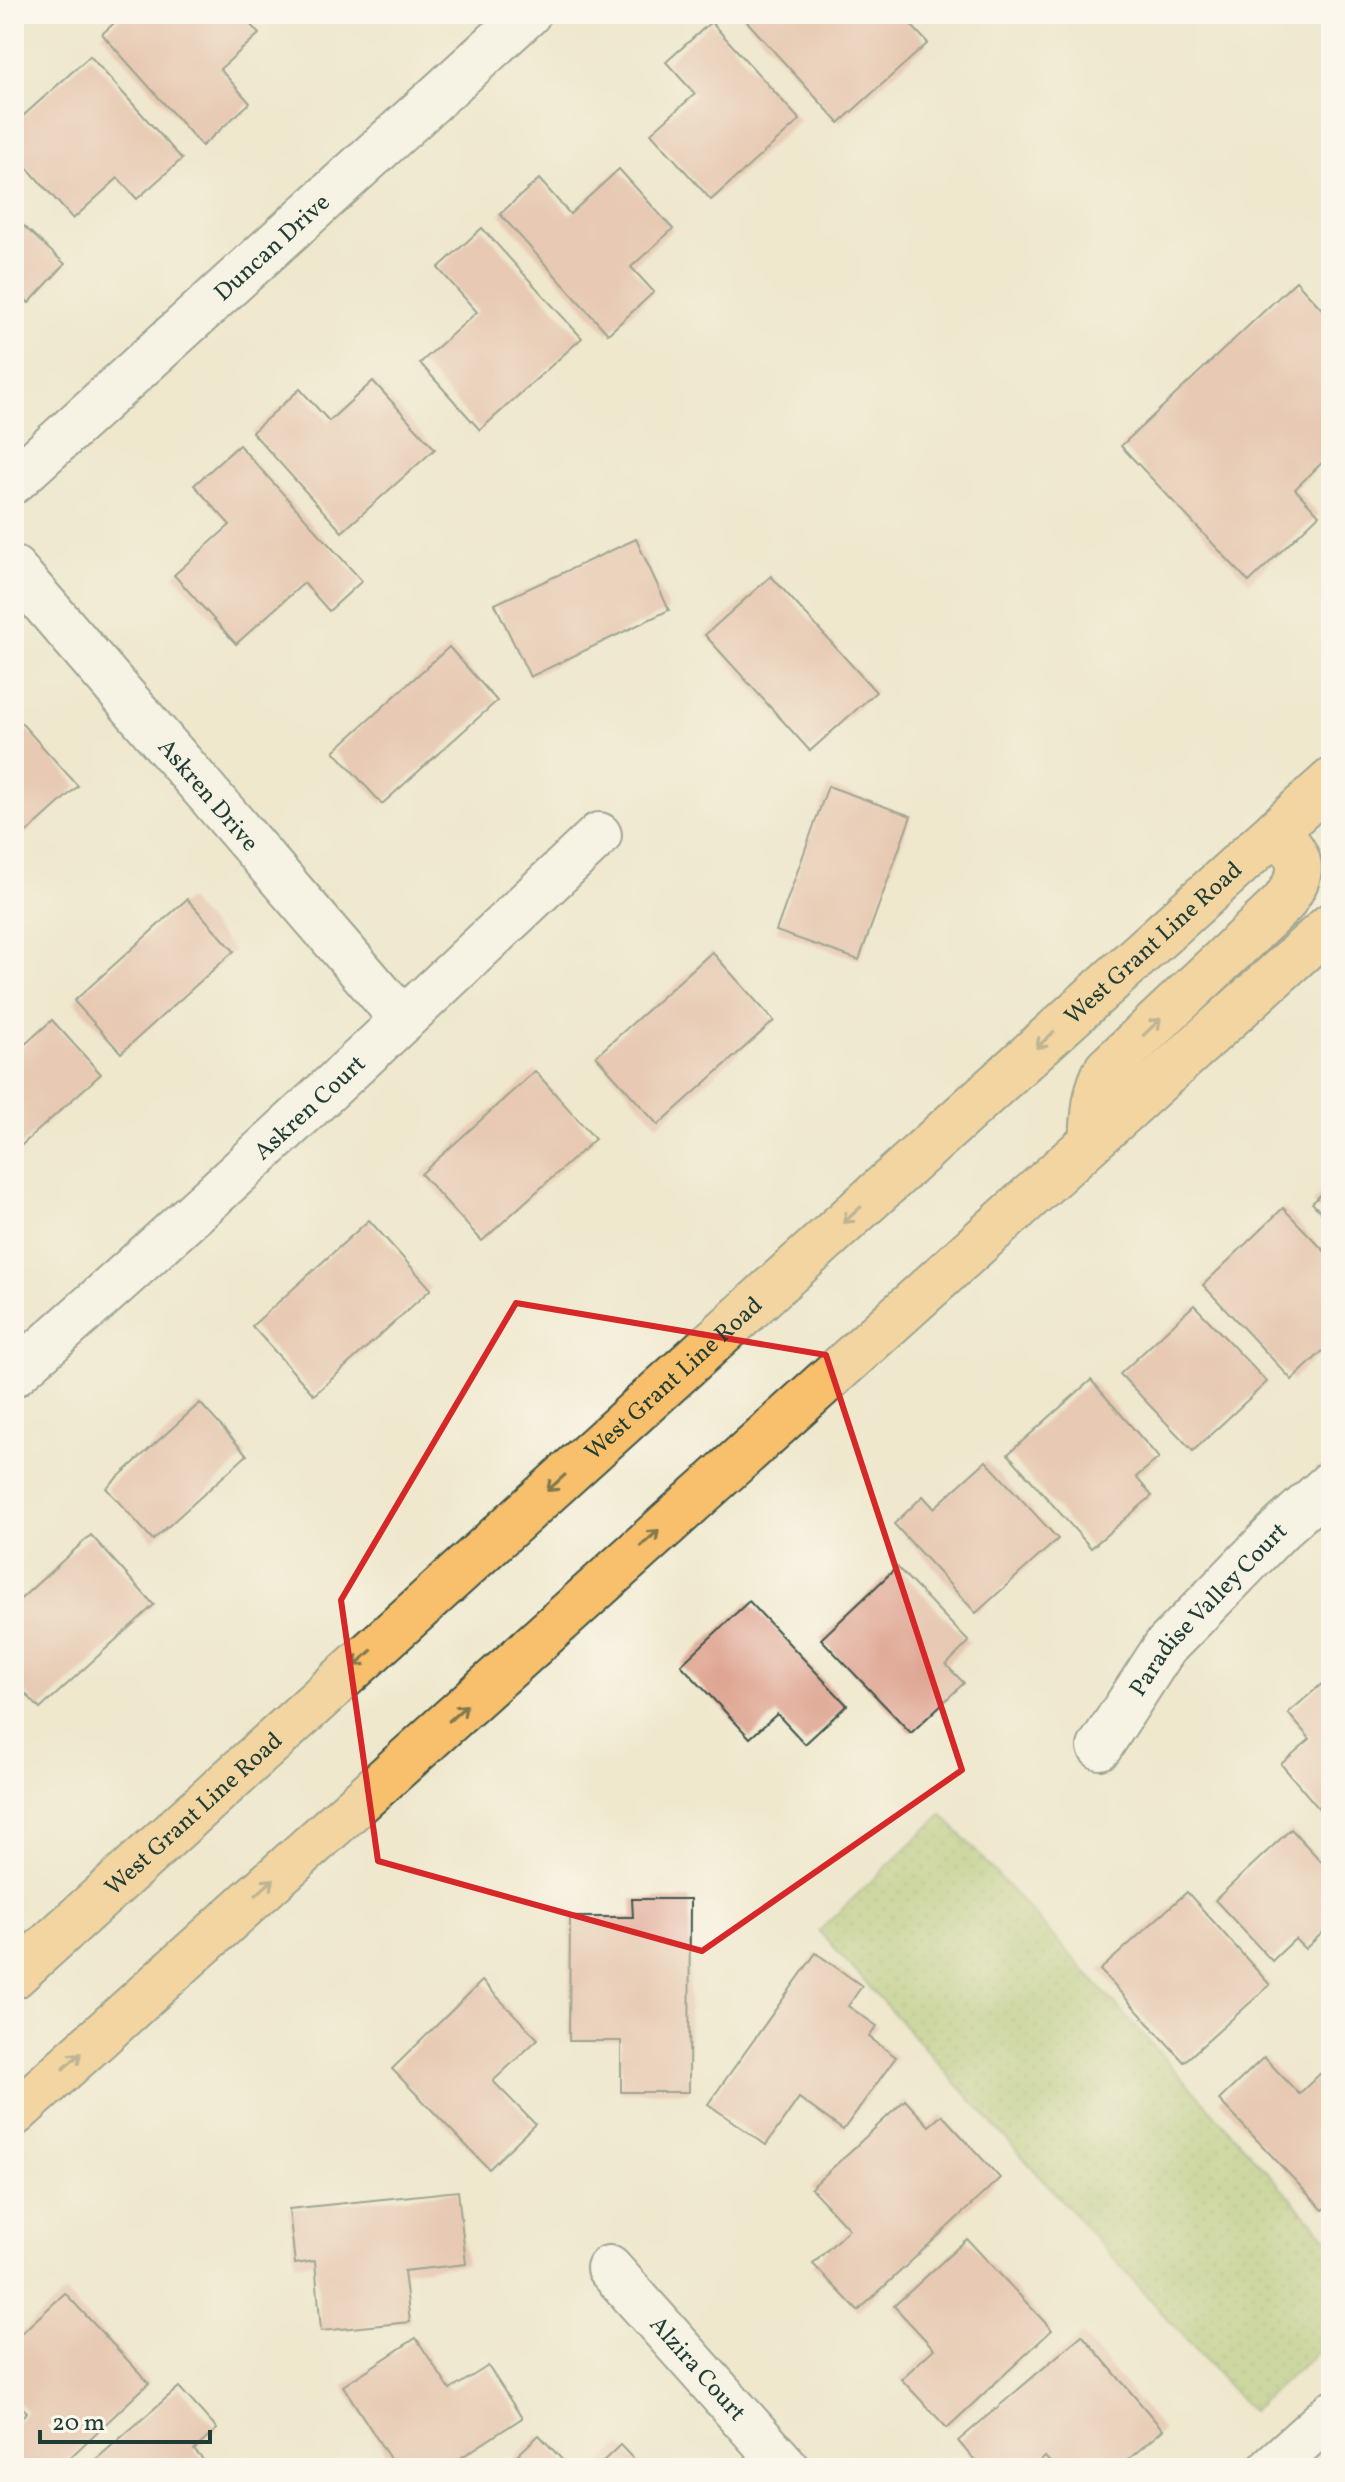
<svg xmlns="http://www.w3.org/2000/svg" width="1345" height="2482" viewBox="0 0 1345 2482" font-family="Vollkorn,serif">
	<style>
		.grass { fill: url(#grass-dots); stroke: #62804f; stroke-width: 2 }
		.building { fill: #dfa492 }
		.lines { fill: none; stroke-linecap: round; stroke-linejoin: round }
		.minor-casing { stroke: #3e574b; stroke-width: 48 }
		.major-casing { stroke: #3e574b; stroke-width: 48 }
		.minor { stroke: #fff; stroke-width: 44 }
		.major { stroke: #f8bf6c; stroke-width: 44 }
		.oneway { stroke: #81784d }
		.marked { fill: none; stroke: #d62828; stroke-width: 6; stroke-linejoin: round }
		.labels { text-anchor: middle; stroke-width: 7; stroke-linejoin: round; paint-order: stroke }
		.street-label { font-size: 24px; fill: #1f3d34; stroke: #fbf7ec }
	</style>
	<defs>
		<pattern id="grass-dots" width="8" height="8" patternUnits="userSpaceOnUse" patternTransform="scale(2)"><rect width="8" height="8" fill="#a5c36a"/><path d="M2 2h.1M6 6h.1" fill="none" stroke="#86a058" stroke-width="1.8" stroke-linecap="round"/></pattern>
	</defs>
	<rect width="100%" height="100%" fill="#fbf7ec"/>
	<filter id="ink" filterUnits="userSpaceOnUse"><feTurbulence type="fractalNoise" baseFrequency=".0125" numOctaves="2"/><feDisplacementMap in="SourceGraphic" scale="16" xChannelSelector="R" yChannelSelector="G"/><feConvolveMatrix kernelMatrix="1 2 1 2 8 2 1 2 1" color-interpolation-filters="sRGB"/></filter>
	<filter id="wash" filterUnits="userSpaceOnUse"><feTurbulence type="fractalNoise" baseFrequency=".006" numOctaves="4" result="noise"/><feDisplacementMap in="SourceGraphic" scale="32" xChannelSelector="R" yChannelSelector="G"/><feGaussianBlur stdDeviation="1.8" result="paint"/><feColorMatrix in="noise" values="0 0 0 0 0 0 0 0 0 0 0 0 0 0 0 0 0 1.4 0 .05"/><feComposite in="paint" operator="in"/></filter>
	<g filter="url(#wash)">
		<rect width="100%" height="100%" fill="#efe8cd"/>
		<path class="grass" d="M 942,1814 L 1331,2242 L 1331,2340 L 1251,2411 L 819,1931 Z"/>
		<g id="blocks">
			<g class="building">
				<path d="M 124,14 L 241,14 L 259,34 L 220,69 L 250,103 L 202,146 L 102,34 Z"/>
				<path d="M 740,14 L 901,14 L 928,43 L 839,123 Z"/>
				<path d="M 711,22 L 800,120 L 711,200 L 651,133 L 695,94 L 666,62 Z"/>
				<path d="M 90,56 L 182,159 L 137,199 L 118,178 L 73,219 L 14,153 L 14,124 Z"/>
				<path d="M 619,169 L 673,229 L 631,267 L 654,292 L 608,334 L 500,214 L 539,179 L 570,214 Z"/>
				<path d="M 14,217 L 65,264 L 29,303 L 14,289 Z"/>
				<path d="M 482,228 L 582,338 L 480,430 L 420,363 L 477,312 L 438,268 Z"/>
				<path d="M 1296,281 L 1331,319 L 1331,454 L 1295,489 L 1319,515 L 1249,582 L 1121,446 Z"/>
				<path d="M 373,381 L 435,449 L 342,532 L 252,432 L 300,389 L 329,421 Z"/>
				<path d="M 239,445 L 362,581 L 329,611 L 304,583 L 236,644 L 174,575 L 230,525 L 194,485 Z"/>
				<path d="M 636,539 L 669,610 L 530,677 L 495,604 Z"/>
				<path d="M 771,576 L 876,692 L 810,751 L 705,635 Z"/>
				<path d="M 449,647 L 497,701 L 382,804 L 334,751 Z"/>
				<path d="M 14,715 L 78,786 L 14,844 Z"/>
				<path d="M 828,786 L 911,816 L 859,960 L 776,931 Z"/>
				<path d="M 187,899 L 234,951 L 121,1053 L 74,1001 Z"/>
				<path d="M 712,952 L 774,1021 L 658,1125 L 596,1056 Z"/>
				<path d="M 52,1020 L 101,1074 L 14,1152 L 14,1054 Z"/>
				<path d="M 535,1071 L 595,1139 L 482,1241 L 421,1174 Z"/>
				<path d="M 1331,1185 L 1331,1223 L 1312,1203 Z"/>
				<path d="M 1283,1208 L 1331,1258 L 1331,1343 L 1292,1380 L 1203,1285 Z"/>
				<path d="M 369,1220 L 431,1289 L 314,1395 L 252,1326 Z"/>
				<path d="M 1194,1305 L 1267,1382 L 1193,1451 L 1120,1374 Z"/>
				<path d="M 1091,1380 L 1159,1458 L 1136,1477 L 1152,1496 L 1091,1548 L 1008,1454 Z"/>
				<path d="M 200,1403 L 247,1455 L 153,1540 L 106,1488 Z"/>
				<path d="M 986,1461 L 1058,1539 L 976,1613 L 894,1524 L 923,1496 L 934,1508 Z"/>
				<path d="M 91,1535 L 154,1605 L 40,1709 L 14,1681 L 14,1605 Z"/>
				<path d="M 897,1567 L 969,1642 L 946,1665 L 964,1683 L 911,1733 L 821,1639 Z"/>
				<path d="M 749,1601 L 847,1705 L 805,1744 L 777,1714 L 750,1738 L 681,1665 Z"/>
				<path d="M 1331,1676 L 1331,1823 L 1281,1764 L 1310,1739 L 1288,1713 Z"/>
				<path d="M 1291,1829 L 1331,1872 L 1331,1925 L 1305,1949 L 1295,1939 L 1272,1961 L 1215,1900 Z"/>
				<path d="M 1187,1892 L 1270,1985 L 1184,2062 L 1100,1970 Z"/>
				<path d="M 632,1899 L 690,1899 L 689,2092 L 621,2092 L 621,2041 L 569,2041 L 570,1917 L 633,1917 Z"/>
				<path d="M 816,1953 L 862,1986 L 848,2006 L 877,2026 L 869,2037 L 896,2057 L 843,2130 L 799,2098 L 766,2145 L 708,2104 Z"/>
				<path d="M 482,1981 L 538,2039 L 493,2081 L 535,2124 L 489,2169 L 392,2069 Z"/>
				<path d="M 1264,2057 L 1299,2094 L 1331,2063 L 1331,2203 L 1323,2210 L 1219,2100 Z"/>
				<path d="M 905,2100 L 929,2126 L 942,2115 L 1000,2178 L 858,2311 L 813,2264 L 849,2229 L 811,2188 Z"/>
				<path d="M 458,2191 L 466,2264 L 404,2271 L 410,2322 L 321,2331 L 315,2261 L 295,2264 L 289,2209 Z"/>
				<path d="M 967,2239 L 1052,2330 L 947,2428 L 901,2379 L 934,2349 L 894,2306 Z"/>
				<path d="M 65,2293 L 149,2383 L 59,2468 L 14,2468 L 14,2424 L 27,2412 L 14,2399 L 14,2340 Z"/>
				<path d="M 1082,2335 L 1163,2430 L 1118,2468 L 1055,2468 L 1045,2457 L 1032,2468 L 981,2468 L 958,2441 Z"/>
				<path d="M 416,2338 L 450,2390 L 488,2366 L 522,2418 L 445,2468 L 396,2468 L 343,2386 Z"/>
				<path d="M 179,2387 L 217,2429 L 194,2450 L 211,2468 L 86,2468 Z"/>
				<path d="M 539,2435 L 570,2468 L 504,2468 Z"/>
				<path d="M 620,2445 L 642,2468 L 596,2468 Z"/>
			</g>
		</g>
	</g>
	<g filter="url(#ink)">
		<use href="#blocks" fill-opacity="0" stroke="#3e574b" stroke-width="2"/>
		<g class="lines">
			<g class="minor-casing">
				<g id="minor">
					<path id="s1" d="M 14,481 L 528,14"/>
					<path id="s2" d="M 14,569 L 403,1020"/>
					<path id="s3" d="M 14,1374 C 214,1199 407,1017 599,835"/>
					<path id="s4" d="M 1100,1747 L 1165,1647 L 1279,1530 L 1331,1483"/>
					<path id="s5" d="M 609,2268 L 787,2468"/>
					<path d="M 1271,2468 L 1331,2414"/>
				</g>
			</g>
			<g class="major-casing">
				<g id="major">
					<path d="M 1092,1139 C 1094,1114 1094,1091 1107,1069 L 1283,903 C 1307,868 1303,861 1277,830"/>
					<path id="s6" d="M 14,1976 L 1331,781"/>
					<path d="M 14,2114 L 1331,925"/>
				</g>
			</g>
			<use href="#minor" class="minor"/>
			<use href="#major" class="major"/>
		</g>
		<defs><path id="oneway-shaft" d="M-6 0H5M1.5-3L5.5 0L1.5 3" fill="none" stroke-width="1.6" stroke-linecap="round" stroke-linejoin="round" transform="scale(2)"/></defs>
		<g class="oneway">
			<use href="#oneway-shaft" transform="translate(1152 1027) rotate(-44)"/>
			<use href="#oneway-shaft" transform="translate(1045 1040) rotate(138)"/>
			<use href="#oneway-shaft" transform="translate(852 1215) rotate(138)"/>
			<use href="#oneway-shaft" transform="translate(556 1483) rotate(138)"/>
			<use href="#oneway-shaft" transform="translate(650 1538) rotate(-42)"/>
			<use href="#oneway-shaft" transform="translate(363 1658) rotate(138)"/>
			<use href="#oneway-shaft" transform="translate(458 1713) rotate(-42)"/>
			<use href="#oneway-shaft" transform="translate(265 1887) rotate(-42)"/>
			<use href="#oneway-shaft" transform="translate(72 2061) rotate(-42)"/>
		</g>
	</g>
	<path d="M0 0H1345V2482H0ZM 516,1303 L 826,1355 L 962,1770 L 702,1951 L 378,1861 L 341,1600 Z" fill="#efe8cd" fill-opacity=".55" fill-rule="evenodd"/>
	<path class="marked" d="M 516,1303 L 826,1355 L 962,1770 L 702,1951 L 378,1861 L 341,1600 Z"/>
	<g class="labels">
		<g class="street-label">
			<text dy="8" stroke="none"><textPath href="#s1" startOffset="348">Duncan Drive</textPath></text>
			<text dy="8" stroke="none"><textPath href="#s2" startOffset="298">Askren Drive</textPath></text>
			<text dy="8" stroke="none"><textPath href="#s6" startOffset="1538">West Grant Line Road</textPath></text>
			<text dy="8" stroke="none"><textPath href="#s3" startOffset="398">Askren Court</textPath></text>
			<text dy="8" stroke="none"><textPath href="#s6" startOffset="890">West Grant Line Road</textPath></text>
			<text dy="8" stroke="none"><textPath href="#s4" startOffset="176">Paradise Valley Court</textPath></text>
			<text dy="8" stroke="none"><textPath href="#s6" startOffset="242">West Grant Line Road</textPath></text>
			<text dy="8" stroke="none"><textPath href="#s5" startOffset="134">Alzira Court</textPath></text>
		</g>
	</g>
	<rect width="1345" height="2482" fill="none" stroke="#fbf7ec" stroke-width="48"/>
	<path d="M40 2430v12h170v-12" fill="none" stroke="#1f3d34" stroke-width="4"/>
	<text x="52" y="2430" font-size="24" fill="#1f3d34" stroke="#fbf7ec" stroke-width="6" paint-order="stroke">20 m</text>
</svg>
